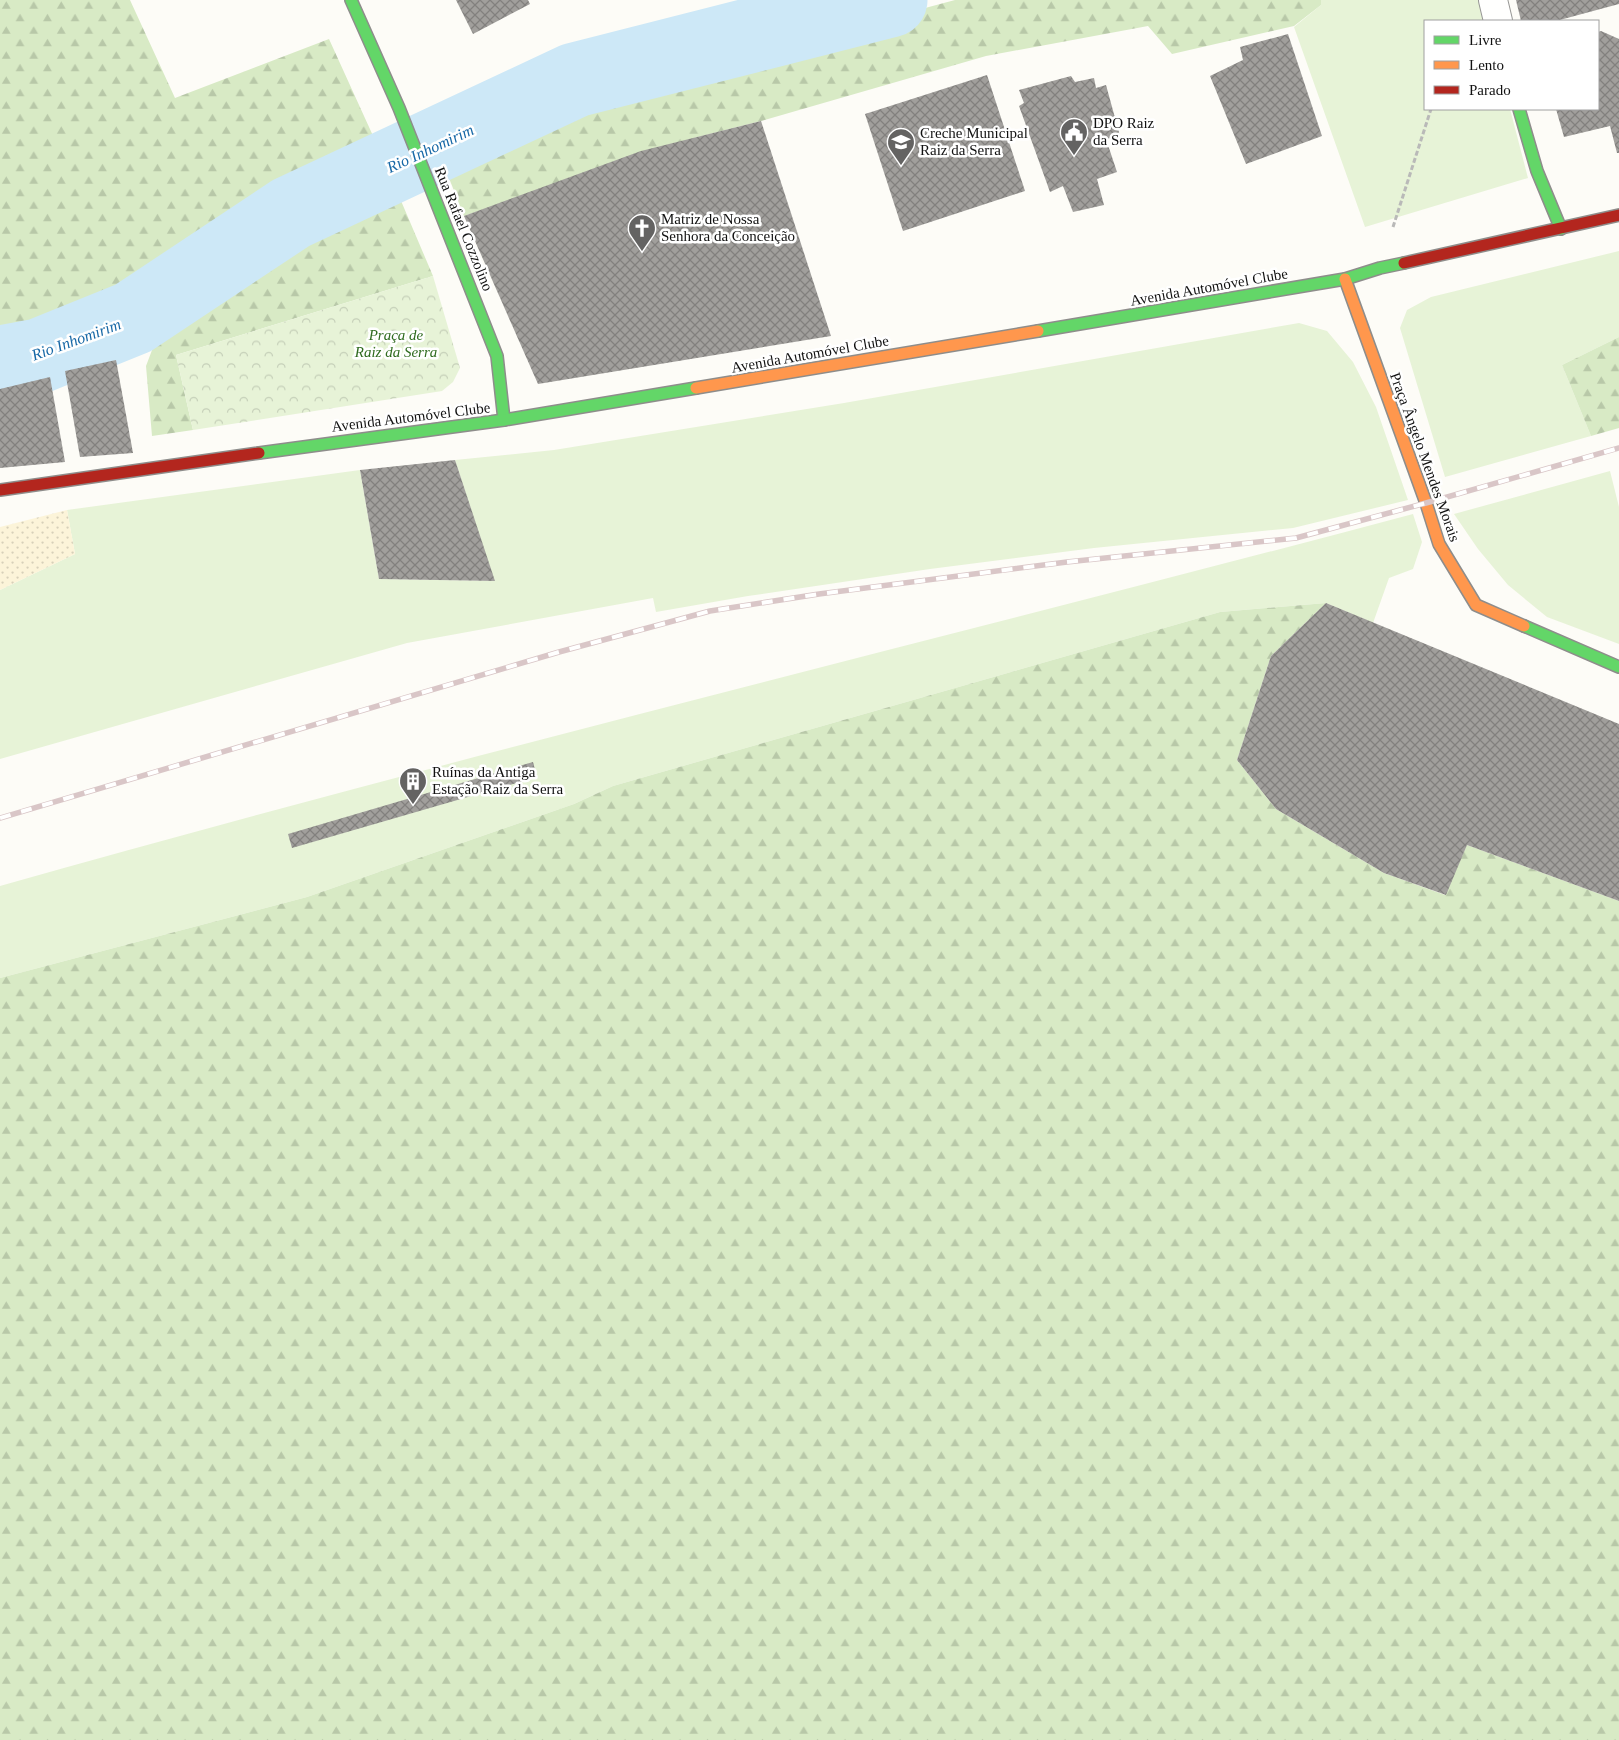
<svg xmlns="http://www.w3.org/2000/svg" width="1619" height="1740" viewBox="0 0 1619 1740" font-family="Georgia,serif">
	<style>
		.grass { fill: #e7f3d7 }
		.forest { fill: url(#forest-firs) }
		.sand { fill: url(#sand-dots) }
		.park { fill: url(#park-crowns) }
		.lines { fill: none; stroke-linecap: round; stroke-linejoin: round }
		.river { stroke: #cde8f7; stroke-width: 75 }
		.building { fill: url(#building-cross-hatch) }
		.street-casing { stroke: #979795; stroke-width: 30 }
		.fast-casing { stroke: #8e8d8b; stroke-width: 14 }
		.slow-casing { stroke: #8e8d8b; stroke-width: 14 }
		.jam-casing { stroke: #8e8d8b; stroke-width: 14 }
		.path { stroke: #b9b9b8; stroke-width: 3; stroke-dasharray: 5 2.5; stroke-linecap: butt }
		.street { stroke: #fffffe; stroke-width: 28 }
		.fast { stroke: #63d668; stroke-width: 11 }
		.slow { stroke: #ff974d; stroke-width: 11 }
		.jam { stroke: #b3261e; stroke-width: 11 }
		.rail-casing { stroke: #d9c6c7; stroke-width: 5.5 }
		.rail { stroke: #fff; stroke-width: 4; stroke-dasharray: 11; stroke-linecap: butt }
		.labels { text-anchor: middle; stroke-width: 5; stroke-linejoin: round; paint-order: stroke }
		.poi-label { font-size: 15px; fill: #111; stroke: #fff; text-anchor: start }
		.street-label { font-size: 15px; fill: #111; stroke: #fff }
		.park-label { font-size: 15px; font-style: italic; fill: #2f6b1f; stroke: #fff }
		.water-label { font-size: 16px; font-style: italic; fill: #1768a6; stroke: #fff }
	</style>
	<defs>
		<pattern id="forest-firs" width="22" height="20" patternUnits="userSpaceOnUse" patternTransform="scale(1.25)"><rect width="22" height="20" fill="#d8eac5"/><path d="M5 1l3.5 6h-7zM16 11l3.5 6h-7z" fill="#b8c8a8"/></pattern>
		<pattern id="sand-dots" width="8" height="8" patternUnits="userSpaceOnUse" patternTransform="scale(1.25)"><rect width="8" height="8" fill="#fcf4d9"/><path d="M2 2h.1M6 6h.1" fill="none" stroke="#d7d0b9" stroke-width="1.8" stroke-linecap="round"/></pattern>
		<pattern id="park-crowns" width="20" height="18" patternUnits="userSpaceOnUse" patternTransform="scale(1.25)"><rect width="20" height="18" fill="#e7f3d7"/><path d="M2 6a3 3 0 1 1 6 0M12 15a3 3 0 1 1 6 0" fill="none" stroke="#c5cfb8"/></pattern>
		<pattern id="building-cross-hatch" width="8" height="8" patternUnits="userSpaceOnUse" patternTransform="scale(1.25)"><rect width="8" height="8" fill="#a19f9c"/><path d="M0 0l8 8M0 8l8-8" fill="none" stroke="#82807e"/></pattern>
	</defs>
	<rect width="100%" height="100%" fill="#fdfcf7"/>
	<g class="grass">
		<path d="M 1321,0 L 1480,0 L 1486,21 L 1425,21 L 1425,109 L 1510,109 L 1528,178 L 1365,227 L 1294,27 L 1321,5 Z"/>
		<path d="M 1619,251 L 1619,337 L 1562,365 L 1591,436 L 1445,477 L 1400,328 L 1407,310 L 1431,297 Z"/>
		<path d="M 1299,323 L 1327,331 L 1353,362 L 1376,407 L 1408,500 L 1293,528 L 1094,548 L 930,569 L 748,596 L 656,612 L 653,598 L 407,643 L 0,759 L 0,590 L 75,554 L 67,510 L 360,470 L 379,579 L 494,581 L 455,460 L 554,450 L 844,403 Z"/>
		<path d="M 1610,471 L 1619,507 L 1619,644 L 1547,617 L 1508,585 L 1478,549 L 1454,514 Z"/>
		<path d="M 1413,514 L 1422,542 L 1413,569 L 1389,578 L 1373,623 L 1326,603 L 1220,612 L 613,786 L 574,804 L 307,897 L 0,978 L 0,886 C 469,753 942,639 1413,514 Z"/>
	</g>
	<g class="forest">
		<path d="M 0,0 L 130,0 L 175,98 L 329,39 L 379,149 L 282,194 L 121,298 L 34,338 L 0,344 Z"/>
		<path d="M 955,0 L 1321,0 L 1321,5 L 1294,26 L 1172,54 L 1148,26 L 986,56 L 761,121 L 694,138 L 464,216 L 445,168 L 579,101 Z"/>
		<path d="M 393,182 L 433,276 L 176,355 L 193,430 L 152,436 L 146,366 L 166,313 L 265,250 L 294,230 L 327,212 Z"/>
		<path d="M 1619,337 L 1619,428 L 1591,436 L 1562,365 Z"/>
		<path d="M 1326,603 L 1271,656 L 1237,760 L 1276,809 L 1384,873 L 1445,895 L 1467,845 L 1619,901 L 1619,1740 L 0,1740 L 0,978 L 307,897 L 574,804 L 613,786 L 1220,612 Z"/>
	</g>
	<path class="sand" d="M 67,510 L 75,554 L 0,590 L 0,527 Z"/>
	<path class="park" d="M 433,276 L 460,368 L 453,382 L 442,391 L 193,430 L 176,355 Z"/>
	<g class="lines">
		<path class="river" d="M 0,363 L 39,356 L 133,318 L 291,213 L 575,80 L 890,0"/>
	</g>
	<g class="building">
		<path d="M 456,0 L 528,0 L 530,4 L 473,34 Z"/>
		<path d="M 1516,0 L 1619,0 L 1619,4 L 1556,21 L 1521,21 Z"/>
		<path d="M 1601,31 L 1619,39 L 1619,153 L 1617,153 L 1610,126 L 1564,137 L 1556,109 L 1598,109 L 1598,32 Z"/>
		<path d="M 1288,34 L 1322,136 L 1246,164 L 1210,76 L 1243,60 L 1240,47 Z"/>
		<path d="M 987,75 L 1025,191 L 903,231 L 865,114 Z"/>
		<path d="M 1071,76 L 1075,82 L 1094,78 L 1096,88 L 1106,85 L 1120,136 L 1106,139 L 1117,172 L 1097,179 L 1104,205 L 1073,212 L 1063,186 L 1050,192 L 1019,106 L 1024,103 L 1019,90 Z"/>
		<path d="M 761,121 L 831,336 L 538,384 L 464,216 L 641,151 Z"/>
		<path d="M 116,360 L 133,453 L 80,457 L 65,371 Z"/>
		<path d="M 50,377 L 65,462 L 0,468 L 0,389 Z"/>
		<path d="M 455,460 L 495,581 L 379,579 L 360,470 Z"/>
		<path d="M 1326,603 L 1619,724 L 1619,901 L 1467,845 L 1446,895 L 1384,873 L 1276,809 L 1237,760 L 1271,656 Z"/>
		<path d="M 533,762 L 537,777 L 292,848 L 288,834 Z"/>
	</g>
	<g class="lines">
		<g class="street-casing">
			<path id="street" d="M 1493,0 L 1498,21"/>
		</g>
		<g class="fast-casing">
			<g id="fast">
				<path d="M 351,0 L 399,108 L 497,356 L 504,420"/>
				<path d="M 1519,109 L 1537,171 L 1561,229"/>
				<path d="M 1038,331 L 1345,279 L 1380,268 L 1404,263"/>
				<path d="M 259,453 L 504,420 L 696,388"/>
				<path d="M 1524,626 L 1619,667"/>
			</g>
		</g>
		<g class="slow-casing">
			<g id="slow">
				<path d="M 1345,279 L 1426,503 L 1439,544 L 1476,605 L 1524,626"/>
				<path d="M 696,388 L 1038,331"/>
			</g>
		</g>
		<g class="jam-casing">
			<g id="jam">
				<path d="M 1404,263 L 1619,215"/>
				<path d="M 0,490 L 259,453"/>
			</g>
		</g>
		<path class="path" d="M 1393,227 L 1431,109"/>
		<use href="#street" class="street"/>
		<use href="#fast" class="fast"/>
		<use href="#slow" class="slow"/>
		<use href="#jam" class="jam"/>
		<g class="rail-casing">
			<path id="rail" d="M 0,818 L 559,652 L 710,611 L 819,594 L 1067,562 L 1296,538 L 1426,503 L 1619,448"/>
		</g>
		<use href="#rail" class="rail"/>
	</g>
	<defs>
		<g id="civic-pin" transform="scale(1.4375)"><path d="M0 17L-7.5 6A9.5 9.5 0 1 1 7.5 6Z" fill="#646362" stroke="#fff"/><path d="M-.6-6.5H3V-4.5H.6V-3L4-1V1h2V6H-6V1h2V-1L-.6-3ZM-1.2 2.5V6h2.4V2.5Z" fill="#fff"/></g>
		<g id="school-pin" transform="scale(1.4375)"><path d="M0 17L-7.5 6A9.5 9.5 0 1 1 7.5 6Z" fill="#646362" stroke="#fff"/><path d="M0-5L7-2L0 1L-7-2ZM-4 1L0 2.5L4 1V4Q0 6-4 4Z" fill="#fff"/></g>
		<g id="church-pin" transform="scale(1.4375)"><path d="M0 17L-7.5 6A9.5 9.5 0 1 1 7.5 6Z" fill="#646362" stroke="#fff"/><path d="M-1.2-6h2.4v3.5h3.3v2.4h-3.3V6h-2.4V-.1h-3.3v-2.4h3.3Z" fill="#fff"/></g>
		<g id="building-pin" transform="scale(1.4375)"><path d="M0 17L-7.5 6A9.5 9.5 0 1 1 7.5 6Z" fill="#646362" stroke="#fff"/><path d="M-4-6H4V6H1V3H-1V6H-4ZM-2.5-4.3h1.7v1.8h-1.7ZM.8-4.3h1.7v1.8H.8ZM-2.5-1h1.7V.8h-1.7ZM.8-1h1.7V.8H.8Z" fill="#fff"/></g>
	</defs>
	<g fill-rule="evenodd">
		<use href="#civic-pin" x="1074" y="132"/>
		<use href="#school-pin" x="901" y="142"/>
		<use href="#church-pin" x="642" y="228"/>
		<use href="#building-pin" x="413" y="781"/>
	</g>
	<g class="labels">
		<g class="poi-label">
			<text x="1093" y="128">DPO Raiz<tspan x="1093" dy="17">da Serra</tspan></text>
			<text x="920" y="138">Creche Municipal<tspan x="920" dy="17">Raiz da Serra</tspan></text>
			<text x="661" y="224">Matriz de Nossa<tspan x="661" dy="17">Senhora da Conceição</tspan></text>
			<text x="432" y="777">Ruínas da Antiga<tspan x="432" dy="17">Estação Raiz da Serra</tspan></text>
		</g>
		<g class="street-label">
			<text transform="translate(464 229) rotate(68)" y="5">Rua Rafael Cozzolino</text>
			<text transform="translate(1209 287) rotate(-10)" y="5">Avenida Automóvel Clube</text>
			<text transform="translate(810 354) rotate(-10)" y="5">Avenida Automóvel Clube</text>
			<text transform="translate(411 417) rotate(-7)" y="5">Avenida Automóvel Clube</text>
			<text transform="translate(1425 457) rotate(70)" y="5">Praça Ângelo Mendes Morais</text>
		</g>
		<g class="park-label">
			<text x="396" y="340">Praça de<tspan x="396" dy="17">Raiz da Serra</tspan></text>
		</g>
		<g class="water-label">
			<text transform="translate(430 148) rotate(-25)" y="6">Rio Inhomirim</text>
			<text transform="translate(76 339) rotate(-20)" y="6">Rio Inhomirim</text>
		</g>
	</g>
	<rect x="1424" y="20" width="175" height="90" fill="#ffffff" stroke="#a0a0a0"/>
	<rect x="1434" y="36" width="25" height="8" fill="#63d668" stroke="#a0a0a0"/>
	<text x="1469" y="45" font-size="15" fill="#111111">Livre</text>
	<rect x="1434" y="61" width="25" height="8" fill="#ff974d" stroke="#a0a0a0"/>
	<text x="1469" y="70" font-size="15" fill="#111111">Lento</text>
	<rect x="1434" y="86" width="25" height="8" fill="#b3261e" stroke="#a0a0a0"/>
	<text x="1469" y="95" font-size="15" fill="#111111">Parado</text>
</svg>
